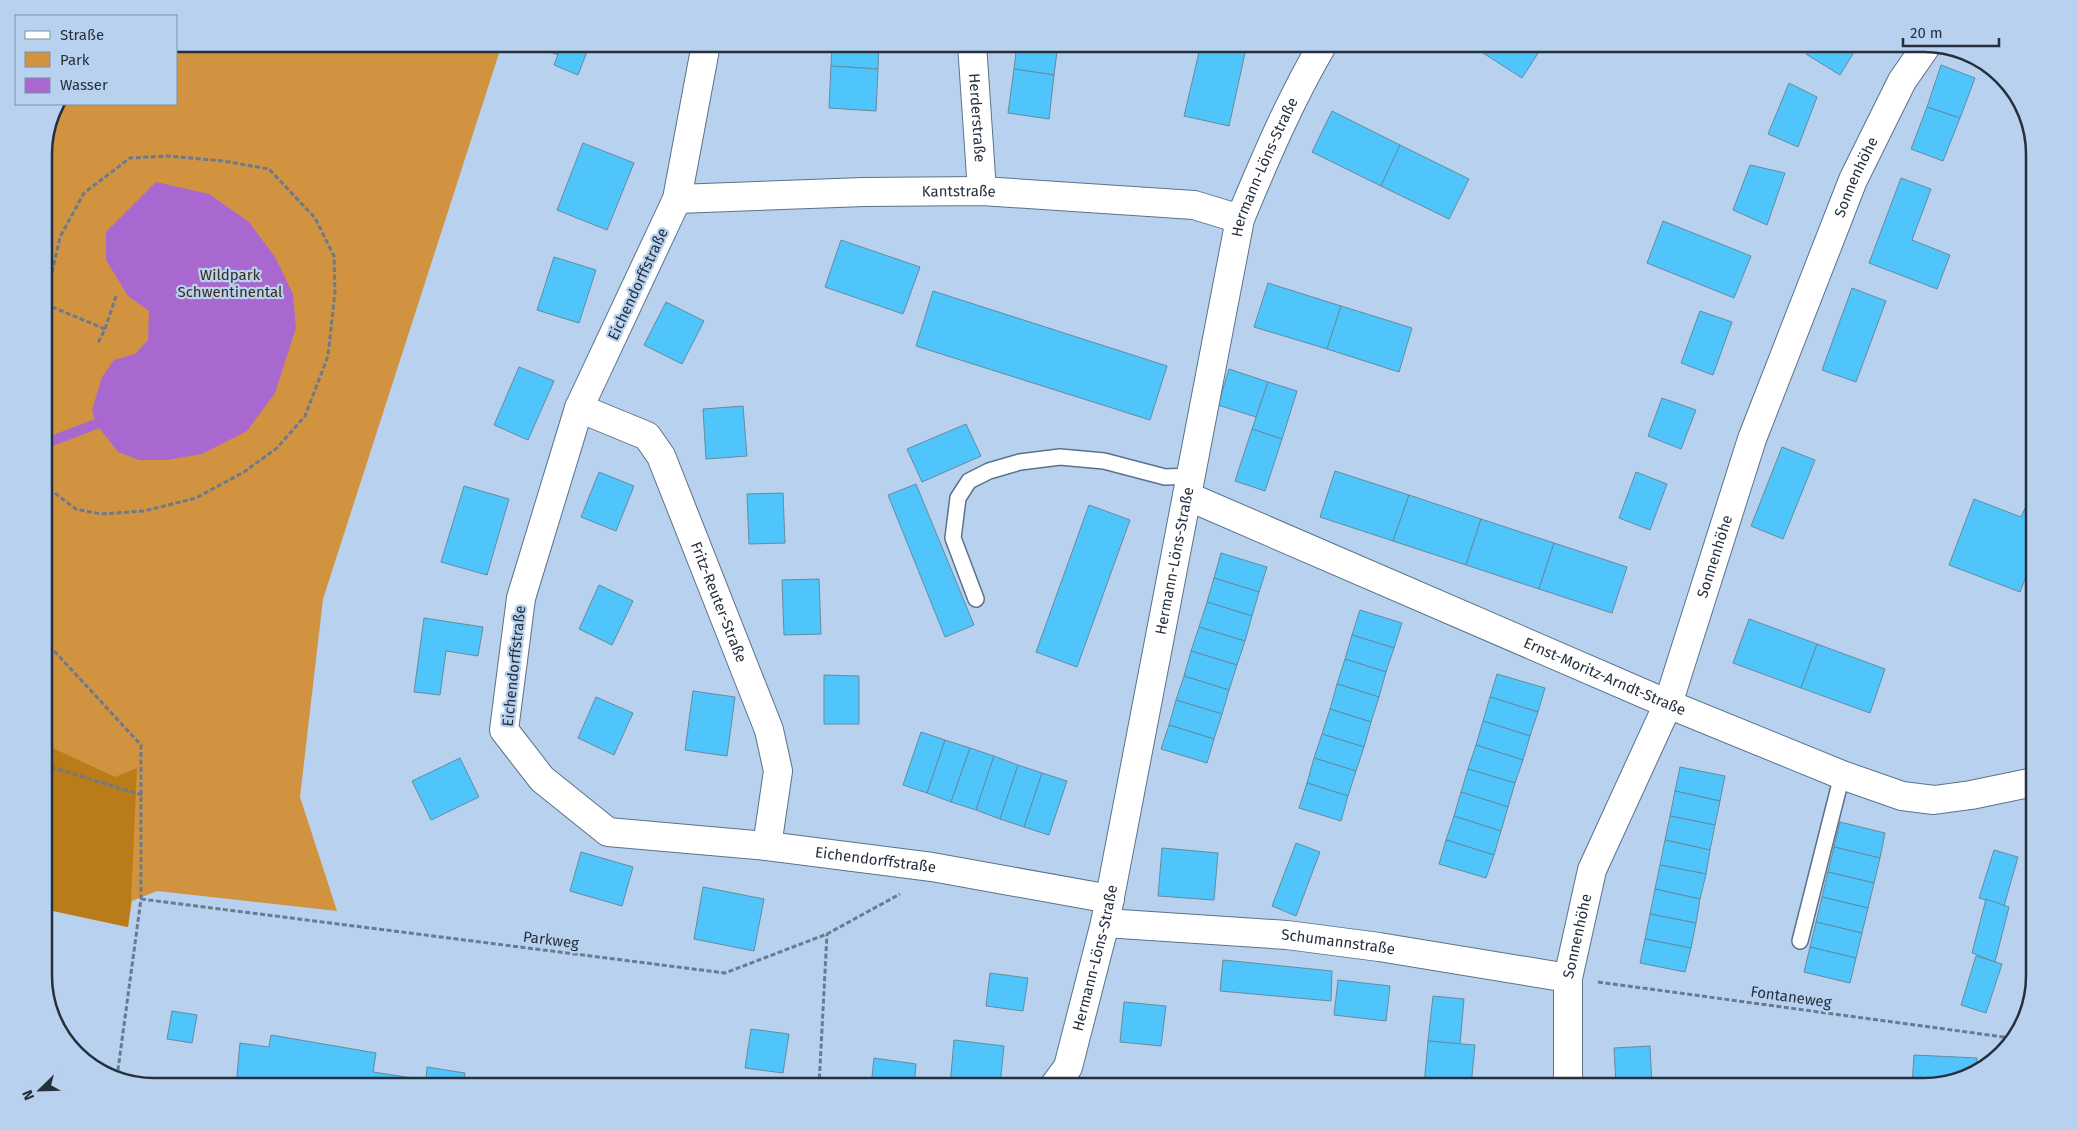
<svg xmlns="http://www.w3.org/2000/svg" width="2078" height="1130" viewBox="0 0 2078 1130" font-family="'Fira Sans',sans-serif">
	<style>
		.green { fill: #d1933f }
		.forest { fill: #ba7b19 }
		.water { fill: #a868cf }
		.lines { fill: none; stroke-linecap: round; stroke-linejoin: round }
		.stream { stroke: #a868cf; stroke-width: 10 }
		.building { fill: #4fc5fb; stroke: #668b9e }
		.service-casing { stroke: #5a728d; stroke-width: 18 }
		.minor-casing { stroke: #5a728d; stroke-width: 30 }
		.path { stroke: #6a7b90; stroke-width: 3; stroke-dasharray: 5 2.5; stroke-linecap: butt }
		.service { stroke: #fff; stroke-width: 15 }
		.minor { stroke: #fff; stroke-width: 28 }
		.labels { text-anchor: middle; stroke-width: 4.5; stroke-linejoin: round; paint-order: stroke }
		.street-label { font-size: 15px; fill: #26303c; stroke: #b7d1ef }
		.park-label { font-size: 15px; fill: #3b2c19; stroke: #b7d1ef }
		.rim { fill: none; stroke: #26303c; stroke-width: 2.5 }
	</style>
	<rect width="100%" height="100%" fill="#b7d1ef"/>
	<path class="green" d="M 176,44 L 502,44 L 323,599 L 300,797 L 337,911 L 157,891 L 132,901 L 128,927 L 44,909 L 44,148 L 57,104 L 176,104 Z"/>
	<path class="forest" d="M 44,744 L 115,777 L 137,768 L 131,901 L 128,927 L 44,909 Z"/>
	<path class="water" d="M 156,182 L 209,194 L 249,222 L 275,257 L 293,294 L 296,328 L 275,393 L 247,431 L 202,454 L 166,460 L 139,460 L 118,452 L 96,424 L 92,410 L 102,377 L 114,360 L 135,354 L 148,340 L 149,311 L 128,296 L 106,260 L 106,232 Z"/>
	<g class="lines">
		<path class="stream" d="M 44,444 L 96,424"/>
	</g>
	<g class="building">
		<path d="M 535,44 L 562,44 L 558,55 L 534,46 Z"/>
		<path d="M 562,44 L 590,44 L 578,75 L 554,65 Z"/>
		<path d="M 832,44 L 879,44 L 878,69 L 831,66 Z"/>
		<path d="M 1017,44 L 1058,44 L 1054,75 L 1014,69 Z"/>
		<path d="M 1201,44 L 1247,44 L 1229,126 L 1184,116 Z"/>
		<path d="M 1469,44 L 1544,44 L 1522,78 Z"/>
		<path d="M 1812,44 L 1859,44 L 1840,75 L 1806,54 Z"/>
		<path d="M 1941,65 L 1975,78 L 1960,118 L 1927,107 Z"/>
		<path d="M 831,66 L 878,69 L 876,111 L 829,108 Z"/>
		<path d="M 1014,69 L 1054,75 L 1049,119 L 1008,113 Z"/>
		<path d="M 1789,83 L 1817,97 L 1798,147 L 1768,134 Z"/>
		<path d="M 1927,107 L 1960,118 L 1943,161 L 1911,149 Z"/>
		<path d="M 1332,111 L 1400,145 L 1381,186 L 1312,152 Z"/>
		<path d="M 583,143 L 634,163 L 607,230 L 557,210 Z"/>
		<path d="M 1400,145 L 1469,179 L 1449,219 L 1381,186 Z"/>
		<path d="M 1750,165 L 1785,173 L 1767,225 L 1733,210 Z"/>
		<path d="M 1901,178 L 1931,189 L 1912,240 L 1950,255 L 1937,289 L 1869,263 Z"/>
		<path d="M 1663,221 L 1751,256 L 1734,298 L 1647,263 Z"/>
		<path d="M 841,240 L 920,267 L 903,314 L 825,287 Z"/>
		<path d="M 554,257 L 596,270 L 579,323 L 537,310 Z"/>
		<path d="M 1268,283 L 1341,306 L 1327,349 L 1254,327 Z"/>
		<path d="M 1852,288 L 1886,301 L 1856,382 L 1822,370 Z"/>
		<path d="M 933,291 L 1167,366 L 1150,420 L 916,346 Z"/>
		<path d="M 666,302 L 704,321 L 682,364 L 644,345 Z"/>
		<path d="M 1341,306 L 1412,328 L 1399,372 L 1327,349 Z"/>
		<path d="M 1700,311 L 1732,322 L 1713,375 L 1681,363 Z"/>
		<path d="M 519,367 L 554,381 L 528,440 L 494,425 Z"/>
		<path d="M 1229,369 L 1268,382 L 1256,417 L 1218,405 Z"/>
		<path d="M 1268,382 L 1297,391 L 1282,439 L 1252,429 Z"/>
		<path d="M 1662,398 L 1696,410 L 1681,449 L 1648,436 Z"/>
		<path d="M 743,406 L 747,456 L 706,459 L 703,409 Z"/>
		<path d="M 966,424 L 981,456 L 922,482 L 907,449 Z"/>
		<path d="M 1252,429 L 1282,439 L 1265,491 L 1235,481 Z"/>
		<path d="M 1782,447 L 1815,460 L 1783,539 L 1751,526 Z"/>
		<path d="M 1335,471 L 1409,495 L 1393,541 L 1320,517 Z"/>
		<path d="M 599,472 L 634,486 L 616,531 L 581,517 Z"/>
		<path d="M 1636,472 L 1667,484 L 1650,530 L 1619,518 Z"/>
		<path d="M 916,484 L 974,625 L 945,637 L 888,495 Z"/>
		<path d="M 464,486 L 509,499 L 487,575 L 441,562 Z"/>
		<path d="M 783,493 L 785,543 L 749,544 L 747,494 Z"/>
		<path d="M 1409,495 L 1481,519 L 1466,565 L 1393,541 Z"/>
		<path d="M 1974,499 L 2021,517 L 2026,506 L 2034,509 L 2034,583 L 2025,579 L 2020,592 L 1949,565 Z"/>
		<path d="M 1089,505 L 1130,520 L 1077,667 L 1036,652 Z"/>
		<path d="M 1481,519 L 1554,543 L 1539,589 L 1466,565 Z"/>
		<path d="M 1554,543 L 1627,567 L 1612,613 L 1539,589 Z"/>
		<path d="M 1221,553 L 1267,567 L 1259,592 L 1214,578 Z"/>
		<path d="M 1214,578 L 1259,592 L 1252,616 L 1207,602 Z"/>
		<path d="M 819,579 L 821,634 L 784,635 L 782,580 Z"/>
		<path d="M 599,585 L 633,601 L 612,645 L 579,629 Z"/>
		<path d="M 1207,602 L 1252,616 L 1245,641 L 1199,627 Z"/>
		<path d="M 1360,610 L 1402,623 L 1394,648 L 1352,635 Z"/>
		<path d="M 424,618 L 483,627 L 478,656 L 446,651 L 440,695 L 414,692 Z"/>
		<path d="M 1749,619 L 1817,644 L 1801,688 L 1733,663 Z"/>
		<path d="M 1199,627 L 1245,641 L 1237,665 L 1191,651 Z"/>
		<path d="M 1352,635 L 1394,648 L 1386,672 L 1345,659 Z"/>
		<path d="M 1817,644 L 1885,669 L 1870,713 L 1801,688 Z"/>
		<path d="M 1191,651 L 1237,665 L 1229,690 L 1184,676 Z"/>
		<path d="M 1345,659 L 1386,672 L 1379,697 L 1337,684 Z"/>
		<path d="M 1497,674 L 1545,688 L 1538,712 L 1490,697 Z"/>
		<path d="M 824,675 L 859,676 L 859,724 L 824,724 Z"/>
		<path d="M 1184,676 L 1229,690 L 1222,714 L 1176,700 Z"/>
		<path d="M 1337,684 L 1379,697 L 1371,722 L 1330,709 Z"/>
		<path d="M 693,691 L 735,697 L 727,756 L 685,750 Z"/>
		<path d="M 596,697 L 633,713 L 614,755 L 578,738 Z"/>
		<path d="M 1490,697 L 1538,712 L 1530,736 L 1483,721 Z"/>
		<path d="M 1176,700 L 1222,714 L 1214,739 L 1169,725 Z"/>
		<path d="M 1330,709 L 1371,722 L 1364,747 L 1322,734 Z"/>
		<path d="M 1483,721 L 1530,736 L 1523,760 L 1476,745 Z"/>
		<path d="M 1169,725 L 1214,739 L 1207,763 L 1161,749 Z"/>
		<path d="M 921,732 L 945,740 L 927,793 L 903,785 Z"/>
		<path d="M 1322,734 L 1364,747 L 1356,771 L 1314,758 Z"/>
		<path d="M 945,740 L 970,748 L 951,802 L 927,793 Z"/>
		<path d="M 1476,745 L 1523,760 L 1515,783 L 1468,769 Z"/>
		<path d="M 970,748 L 994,756 L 976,810 L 951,802 Z"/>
		<path d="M 994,756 L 1018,765 L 1000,819 L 976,810 Z"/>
		<path d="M 460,758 L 479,797 L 431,820 L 412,781 Z"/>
		<path d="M 1314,758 L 1356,771 L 1348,796 L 1307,783 Z"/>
		<path d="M 1018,765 L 1042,773 L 1024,827 L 1000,819 Z"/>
		<path d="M 1680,767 L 1725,776 L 1720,801 L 1675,791 Z"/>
		<path d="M 1468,769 L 1515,783 L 1508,807 L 1461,792 Z"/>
		<path d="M 1042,773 L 1067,781 L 1049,835 L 1024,827 Z"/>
		<path d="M 1307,783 L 1348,796 L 1341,821 L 1299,808 Z"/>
		<path d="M 1675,791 L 1720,801 L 1715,825 L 1670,816 Z"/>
		<path d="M 1461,792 L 1508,807 L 1501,831 L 1454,816 Z"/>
		<path d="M 1454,816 L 1501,831 L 1494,855 L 1446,840 Z"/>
		<path d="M 1670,816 L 1715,825 L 1710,850 L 1665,840 Z"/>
		<path d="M 1840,822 L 1885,833 L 1880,858 L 1834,847 Z"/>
		<path d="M 1446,840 L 1494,855 L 1486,878 L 1439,864 Z"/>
		<path d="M 1665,840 L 1710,850 L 1706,874 L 1660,865 Z"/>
		<path d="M 1296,843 L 1320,852 L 1296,916 L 1272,906 Z"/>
		<path d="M 1834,847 L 1880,858 L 1874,883 L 1828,872 Z"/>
		<path d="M 1162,848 L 1218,853 L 1214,900 L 1158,896 Z"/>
		<path d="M 1994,850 L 2018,857 L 2004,906 L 1979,898 Z"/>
		<path d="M 581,852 L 633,867 L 622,906 L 570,891 Z"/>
		<path d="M 1660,865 L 1706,874 L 1700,899 L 1655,889 Z"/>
		<path d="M 1828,872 L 1874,883 L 1868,908 L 1822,897 Z"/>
		<path d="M 703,887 L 764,899 L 754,951 L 694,939 Z"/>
		<path d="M 1655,889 L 1700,899 L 1696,923 L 1650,914 Z"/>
		<path d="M 1822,897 L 1868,908 L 1862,933 L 1816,922 Z"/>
		<path d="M 1986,899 L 2009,907 L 1995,962 L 1972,953 Z"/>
		<path d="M 1650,914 L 1696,923 L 1691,948 L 1645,939 Z"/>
		<path d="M 1816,922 L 1862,933 L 1856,958 L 1810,947 Z"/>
		<path d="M 1645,939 L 1691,948 L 1685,972 L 1640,963 Z"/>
		<path d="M 1810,947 L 1856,958 L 1850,983 L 1804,972 Z"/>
		<path d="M 1976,956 L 2002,964 L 1986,1013 L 1961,1005 Z"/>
		<path d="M 1223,960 L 1332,971 L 1331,1001 L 1220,991 Z"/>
		<path d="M 990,973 L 1028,978 L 1023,1011 L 986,1006 Z"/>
		<path d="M 1338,980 L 1390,986 L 1386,1021 L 1334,1015 Z"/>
		<path d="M 1433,996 L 1464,999 L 1460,1044 L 1428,1041 Z"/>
		<path d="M 1124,1002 L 1166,1006 L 1161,1046 L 1120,1042 Z"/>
		<path d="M 172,1011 L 197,1015 L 192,1043 L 167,1039 Z"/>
		<path d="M 751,1029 L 789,1034 L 783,1073 L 745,1068 Z"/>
		<path d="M 271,1035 L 376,1053 L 373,1072 L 426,1080 L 427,1067 L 465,1073 L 463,1086 L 236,1086 L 240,1043 L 269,1047 Z"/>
		<path d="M 954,1040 L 1004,1046 L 1000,1086 L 950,1086 Z"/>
		<path d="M 1428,1041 L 1475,1045 L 1471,1086 L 1424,1086 Z"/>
		<path d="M 1650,1046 L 1652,1086 L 1616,1086 L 1614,1048 Z"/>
		<path d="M 1914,1055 L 1977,1058 L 1976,1070 L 1923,1086 L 1912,1086 Z"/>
		<path d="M 874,1058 L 916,1064 L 914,1086 L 871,1086 Z"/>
	</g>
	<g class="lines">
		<g class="service-casing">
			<g id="service">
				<path d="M 976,599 L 953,538 L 958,498 L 969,481 L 989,471 L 1020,462 L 1060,457 L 1104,461 L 1165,477 L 1191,476"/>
				<path d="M 1800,941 L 1842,775"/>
			</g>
		</g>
		<g class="minor-casing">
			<g id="minor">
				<path id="s1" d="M 706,44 L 677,199 L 579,408 L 521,598 L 504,730 L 542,779 L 608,832 L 767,846 L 932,867 L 1110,899"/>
				<path id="s2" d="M 972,44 L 982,191"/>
				<path id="s3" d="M 677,199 L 864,192 L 982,191 L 1194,205 L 1240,219"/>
				<path id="s4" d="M 579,408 L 647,436 L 661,456 L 769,730 L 778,771 L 767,846"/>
				<path id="s5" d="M 1187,496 L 1668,704 L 1842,775 L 1902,796 L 1934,800 L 1971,795 L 2034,782"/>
				<path id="s6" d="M 1105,923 L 1287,935 L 1379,947 L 1568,978"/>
				<path id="s7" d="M 1054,1086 L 1068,1067 L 1105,923 L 1240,219 C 1265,159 1290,100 1323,44"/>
				<path id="s8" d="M 1568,1086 L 1568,978 L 1592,870 L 1668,704 L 1752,439 L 1853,180 L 1902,81 L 1927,45"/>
			</g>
		</g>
		<g class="path">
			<path d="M 45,304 L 105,329 L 98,343"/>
			<path d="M 44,309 L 60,237 L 84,193 L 130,158 L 168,156 L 223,161 L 269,169 L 315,218 L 334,256 L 335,292 L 328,356 L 305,416 L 277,448 L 244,472 L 196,498 L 144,511 L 101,514 L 76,509 L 44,485"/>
			<path d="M 105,329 L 116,296"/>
			<path d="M 44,640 L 141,745 L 141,899 L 117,1077"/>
			<path d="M 44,765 L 142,795"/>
			<path d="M 141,899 L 725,973 L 827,934 L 900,894"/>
			<path d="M 1598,982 L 2011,1038"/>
			<path d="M 819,1086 L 827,934"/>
		</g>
		<use href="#service" class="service"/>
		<use href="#minor" class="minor"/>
	</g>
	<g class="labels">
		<g class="street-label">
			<text dy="5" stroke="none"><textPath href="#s2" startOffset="74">Herderstraße</textPath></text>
			<text dy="5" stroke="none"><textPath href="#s7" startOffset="946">Hermann-Löns-Straße</textPath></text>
			<text dy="5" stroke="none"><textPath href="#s8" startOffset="961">Sonnenhöhe</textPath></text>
			<text dy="5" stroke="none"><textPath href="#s3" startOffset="282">Kantstraße</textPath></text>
			<text transform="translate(638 284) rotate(-65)" y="5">Eichendorffstraße</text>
			<text dy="5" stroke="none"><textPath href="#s8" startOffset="556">Sonnenhöhe</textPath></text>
			<text dy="5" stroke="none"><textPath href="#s7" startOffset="541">Hermann-Löns-Straße</textPath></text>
			<text dy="5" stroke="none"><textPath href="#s4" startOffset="255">Fritz-Reuter-Straße</textPath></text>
			<text transform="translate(514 666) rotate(-84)" y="5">Eichendorffstraße</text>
			<text dy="5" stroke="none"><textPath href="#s5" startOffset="455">Ernst-Moritz-Arndt-Straße</textPath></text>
			<text dy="5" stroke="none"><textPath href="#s1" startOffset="1136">Eichendorffstraße</textPath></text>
			<text dy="5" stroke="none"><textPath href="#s8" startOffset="151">Sonnenhöhe</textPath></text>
			<text transform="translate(551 940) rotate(7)" y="5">Parkweg</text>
			<text dy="5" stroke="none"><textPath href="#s6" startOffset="234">Schumannstraße</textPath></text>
			<text dy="5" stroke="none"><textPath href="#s7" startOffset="136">Hermann-Löns-Straße</textPath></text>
			<text transform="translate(1791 997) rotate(8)" y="5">Fontaneweg</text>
		</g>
		<g class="park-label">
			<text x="230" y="280">Wildpark<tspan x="230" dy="17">Schwentinental</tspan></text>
		</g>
	</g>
	<path d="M0 0H2078V1130H0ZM154 52H1924A102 102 0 0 1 2026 154V976A102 102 0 0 1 1924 1078H154A102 102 0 0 1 52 976V154A102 102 0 0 1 154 52Z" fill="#b7d1ef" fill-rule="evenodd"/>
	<path class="rim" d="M154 52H1924A102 102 0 0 1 2026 154V976A102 102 0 0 1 1924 1078H154A102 102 0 0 1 52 976V154A102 102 0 0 1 154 52Z"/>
	<rect x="15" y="15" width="162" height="90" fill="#b7d1ef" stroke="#7d91a7"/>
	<rect x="25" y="31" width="25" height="8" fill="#ffffff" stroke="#7d91a7"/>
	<text x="60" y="40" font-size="15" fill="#26303c">Straße</text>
	<rect x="25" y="52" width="25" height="15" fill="#d1933f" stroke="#7d91a7"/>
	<text x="60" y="65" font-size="15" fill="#26303c">Park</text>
	<rect x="25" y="78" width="25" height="15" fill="#a868cf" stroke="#7d91a7"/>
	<text x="60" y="90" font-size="15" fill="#26303c">Wasser</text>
	<g transform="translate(40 1090) rotate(247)" stroke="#b7d1ef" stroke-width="4" paint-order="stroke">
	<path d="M0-4L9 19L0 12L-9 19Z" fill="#26303c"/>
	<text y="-8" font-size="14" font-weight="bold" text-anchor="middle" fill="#26303c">N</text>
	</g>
	<path d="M1903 38v8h96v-8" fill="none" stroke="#26303c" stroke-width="2.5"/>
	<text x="1910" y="38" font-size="15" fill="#26303c" stroke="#b7d1ef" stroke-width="4" paint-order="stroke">20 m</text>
</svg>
